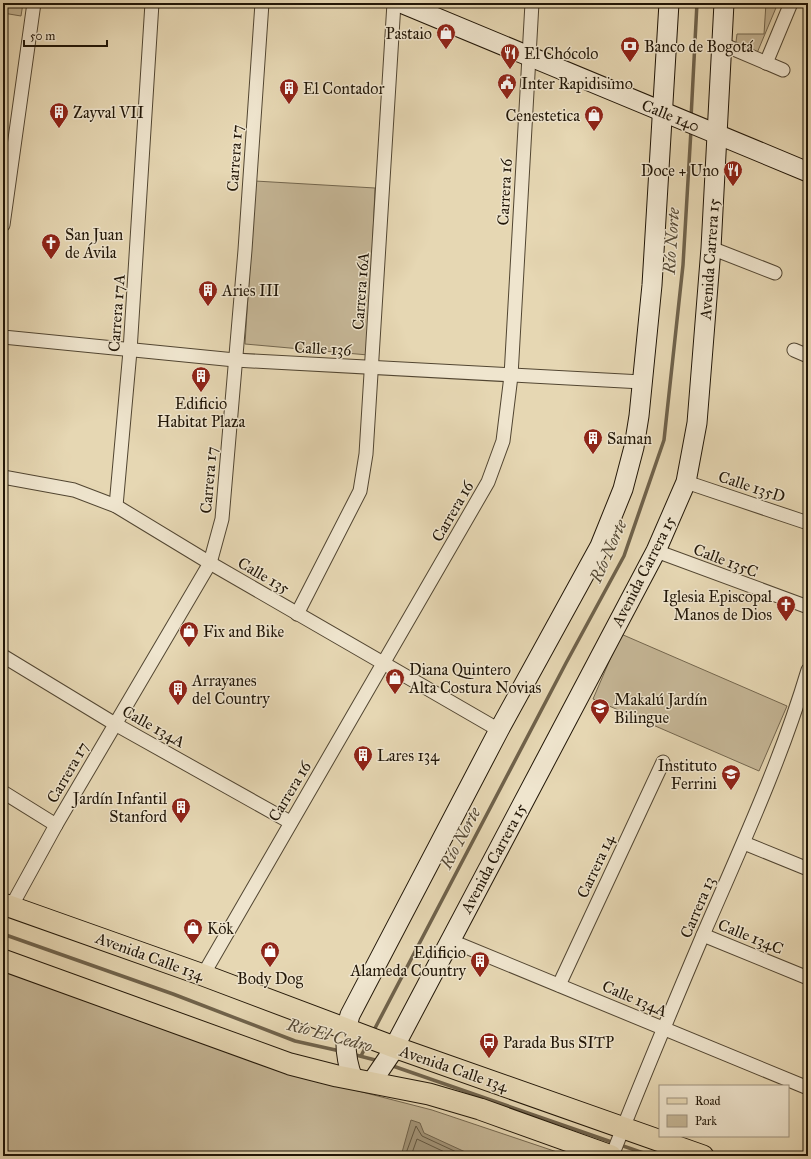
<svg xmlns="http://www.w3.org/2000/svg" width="811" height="1159" viewBox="0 0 811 1159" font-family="'IM FELL Great Primer',serif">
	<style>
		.green { fill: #c5b696; stroke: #73664e }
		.water { fill: #a39579; stroke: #6f624b }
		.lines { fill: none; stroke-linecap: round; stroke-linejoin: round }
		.shore { stroke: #625640; stroke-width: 1 }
		.stream { stroke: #6f624b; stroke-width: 3.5 }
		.street-casing { stroke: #524632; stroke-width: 15 }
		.secondary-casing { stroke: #211607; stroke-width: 21 }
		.primary-casing { stroke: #211607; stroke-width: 23 }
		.street { stroke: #efe5ce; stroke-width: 13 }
		.secondary { stroke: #efe5ce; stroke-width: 19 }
		.primary { stroke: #e6d7b3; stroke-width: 21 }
		.labels { text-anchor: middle; stroke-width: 3; stroke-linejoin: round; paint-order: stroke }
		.poi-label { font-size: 16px; fill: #211607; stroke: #efe5ce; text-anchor: start }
		.street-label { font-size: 16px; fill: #211607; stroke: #efe5ce }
		.water-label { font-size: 17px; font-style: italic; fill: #554935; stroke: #efe5ce }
	</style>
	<rect width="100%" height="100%" fill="#e6d7b3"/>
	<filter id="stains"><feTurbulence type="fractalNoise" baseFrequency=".005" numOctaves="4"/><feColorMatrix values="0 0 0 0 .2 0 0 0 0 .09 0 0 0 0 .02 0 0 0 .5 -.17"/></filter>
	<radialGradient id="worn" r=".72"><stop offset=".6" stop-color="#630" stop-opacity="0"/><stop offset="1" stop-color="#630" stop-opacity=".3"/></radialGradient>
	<g class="green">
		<path d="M 3,3 L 23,3 L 21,16 L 3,13 Z"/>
		<path d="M 766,3 L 778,3 L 757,53 L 736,42 L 737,34 L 764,34 Z"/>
		<path d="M 255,181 L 375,188 L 368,355 L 245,344 Z"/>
		<path d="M 621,634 L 787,706 L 759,771 L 593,699 Z"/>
		<path d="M 3,971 L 300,1076 L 432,1110 L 569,1156 L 3,1156 Z"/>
	</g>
	<path class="water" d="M 411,1120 L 420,1123 L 424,1133 L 474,1156 L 401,1156 Z"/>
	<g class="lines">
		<g class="shore">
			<path d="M 405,1156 L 416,1126 L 422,1136 L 465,1156"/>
			<path d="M 411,1156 L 417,1139 L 453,1156"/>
		</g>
		<g class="stream">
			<path d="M 691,118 L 697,3"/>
			<path d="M 3,934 L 173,994 L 295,1041 L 340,1051"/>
			<path d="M 373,1032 L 566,663 L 624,556 L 664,440 L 683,265 L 691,130"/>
			<path d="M 352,1054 L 379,1061"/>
			<path d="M 361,1056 L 367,1044"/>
			<path d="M 390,1065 L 652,1156"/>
		</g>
		<g class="street-casing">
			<g id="street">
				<path d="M 722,44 L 783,70"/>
				<path d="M 766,63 L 791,3"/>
				<path d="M 3,225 L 34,3"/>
				<path d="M 711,248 L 775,273"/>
				<path d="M 3,337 L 235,360 L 642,382"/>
				<path d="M 794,350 L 808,356"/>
				<path d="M 3,477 L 74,490 L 116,506 L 210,563 L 499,730"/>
				<path d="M 686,482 L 808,523"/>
				<path d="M 116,506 L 130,351 L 152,3"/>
				<path d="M 656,551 L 808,607"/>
				<path d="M 297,614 L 360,491 L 366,454 L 394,3"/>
				<path d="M 3,656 L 115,724 L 290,822"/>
				<path d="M 3,792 L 56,825"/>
				<path d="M 744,843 L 808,869"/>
				<path d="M 11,907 L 56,825 L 210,563 L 222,519 L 245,250 L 262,3"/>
				<path d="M 703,935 L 808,978"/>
				<path d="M 449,940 L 808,1088"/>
				<path d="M 203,975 L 488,482 L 503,441 L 511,376 L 532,3"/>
				<path d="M 559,985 L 663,762"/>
				<path d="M 612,1156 C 641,1082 672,1008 703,935 C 741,847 781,761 808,670"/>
			</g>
		</g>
		<g class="secondary-casing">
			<g id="secondary">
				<path d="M 401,3 L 808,172"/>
				<path d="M 353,1079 C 345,1058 343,1038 350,1015 L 499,730 L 600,546 L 623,489 L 634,447 L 639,416 L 652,285 L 669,3"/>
				<path d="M 371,1083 L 390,1055 L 656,551 L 686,482 L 697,423 L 711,248 L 724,3"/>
			</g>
		</g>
		<g class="primary-casing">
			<g id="primary">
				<path d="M 3,904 L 203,975 L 394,1047 L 703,1156"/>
				<path d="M 3,960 L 290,1064 L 337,1076 L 429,1094 L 480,1109 L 611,1156"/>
			</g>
		</g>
		<use href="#street" class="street"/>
		<use href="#secondary" class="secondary"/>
		<use href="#primary" class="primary"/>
	</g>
	<defs>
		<g id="shop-pin" transform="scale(1)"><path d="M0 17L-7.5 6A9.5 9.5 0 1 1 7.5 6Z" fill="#8f2418" stroke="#efe5ce"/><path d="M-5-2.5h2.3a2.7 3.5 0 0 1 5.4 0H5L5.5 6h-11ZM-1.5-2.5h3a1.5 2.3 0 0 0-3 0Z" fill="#fff"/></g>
		<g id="bank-pin" transform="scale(1)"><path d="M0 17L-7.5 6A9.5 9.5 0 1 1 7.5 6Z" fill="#8f2418" stroke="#efe5ce"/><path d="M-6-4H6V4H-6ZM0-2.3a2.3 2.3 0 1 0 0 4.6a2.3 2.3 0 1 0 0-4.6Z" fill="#fff"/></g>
		<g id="restaurant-pin" transform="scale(1)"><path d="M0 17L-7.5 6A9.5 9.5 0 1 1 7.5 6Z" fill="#8f2418" stroke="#efe5ce"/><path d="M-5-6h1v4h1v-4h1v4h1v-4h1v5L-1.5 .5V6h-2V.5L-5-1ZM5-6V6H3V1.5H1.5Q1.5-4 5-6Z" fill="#fff"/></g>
		<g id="civic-pin" transform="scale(1)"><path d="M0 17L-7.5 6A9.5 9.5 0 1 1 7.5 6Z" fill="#8f2418" stroke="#efe5ce"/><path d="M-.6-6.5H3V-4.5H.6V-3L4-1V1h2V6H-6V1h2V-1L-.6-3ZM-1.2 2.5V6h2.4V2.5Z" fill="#fff"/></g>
		<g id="building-pin" transform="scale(1)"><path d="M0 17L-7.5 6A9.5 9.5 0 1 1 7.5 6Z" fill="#8f2418" stroke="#efe5ce"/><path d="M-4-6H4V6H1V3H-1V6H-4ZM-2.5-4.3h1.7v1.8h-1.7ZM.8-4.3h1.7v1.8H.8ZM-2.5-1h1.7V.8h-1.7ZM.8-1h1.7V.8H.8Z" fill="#fff"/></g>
		<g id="church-pin" transform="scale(1)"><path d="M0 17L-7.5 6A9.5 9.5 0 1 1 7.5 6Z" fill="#8f2418" stroke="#efe5ce"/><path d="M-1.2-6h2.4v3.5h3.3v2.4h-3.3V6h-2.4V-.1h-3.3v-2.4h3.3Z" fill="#fff"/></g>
		<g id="school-pin" transform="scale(1)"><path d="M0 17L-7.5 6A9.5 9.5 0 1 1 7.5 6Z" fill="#8f2418" stroke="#efe5ce"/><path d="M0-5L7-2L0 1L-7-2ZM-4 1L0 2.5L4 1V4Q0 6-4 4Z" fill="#fff"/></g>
		<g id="bus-pin" transform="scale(1)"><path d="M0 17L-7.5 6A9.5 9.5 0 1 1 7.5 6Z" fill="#8f2418" stroke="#efe5ce"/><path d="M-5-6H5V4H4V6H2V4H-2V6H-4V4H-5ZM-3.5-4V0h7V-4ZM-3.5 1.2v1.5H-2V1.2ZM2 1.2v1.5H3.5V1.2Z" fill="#fff"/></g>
	</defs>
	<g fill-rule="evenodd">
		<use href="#shop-pin" x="446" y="33"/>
		<use href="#bank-pin" x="630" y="46"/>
		<use href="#restaurant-pin" x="510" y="53"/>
		<use href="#civic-pin" x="507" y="83"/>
		<use href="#building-pin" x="289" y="88"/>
		<use href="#building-pin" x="59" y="112"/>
		<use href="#shop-pin" x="594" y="115"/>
		<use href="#restaurant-pin" x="733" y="170"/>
		<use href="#church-pin" x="51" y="243"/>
		<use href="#building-pin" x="208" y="290"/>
		<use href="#building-pin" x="201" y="376"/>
		<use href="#building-pin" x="593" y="438"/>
		<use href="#church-pin" x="786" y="605"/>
		<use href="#shop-pin" x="189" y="631"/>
		<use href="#shop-pin" x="395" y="678"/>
		<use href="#building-pin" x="178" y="689"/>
		<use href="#school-pin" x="600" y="708"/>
		<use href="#building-pin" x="363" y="755"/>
		<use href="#school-pin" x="731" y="774"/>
		<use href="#building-pin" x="181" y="807"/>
		<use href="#shop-pin" x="193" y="928"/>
		<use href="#shop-pin" x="270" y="951"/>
		<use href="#building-pin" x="480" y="961"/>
		<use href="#bus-pin" x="489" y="1042"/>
	</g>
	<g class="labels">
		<g class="poi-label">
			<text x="432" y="39" text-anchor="end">Pastaio</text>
			<text x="644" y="52">Banco de Bogotá</text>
			<text x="524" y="59">El Chócolo</text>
			<text x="521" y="89">Inter Rapidisimo</text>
			<text x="303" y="94">El Contador</text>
			<text x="73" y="118">Zayval VII</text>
			<text x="580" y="121" text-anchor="end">Cenestetica</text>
			<text x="719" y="176" text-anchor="end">Doce + Uno</text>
			<text x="65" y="240">San Juan<tspan x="65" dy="18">de Ávila</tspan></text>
			<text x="222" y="296">Aries III</text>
			<text x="201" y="409" text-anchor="middle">Edificio<tspan x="201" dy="18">Habitat Plaza</tspan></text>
			<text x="607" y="444">Saman</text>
			<text x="772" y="602" text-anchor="end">Iglesia Episcopal<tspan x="772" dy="18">Manos de Dios</tspan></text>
			<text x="203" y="637">Fix and Bike</text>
			<text x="409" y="675">Diana Quintero<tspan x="409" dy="18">Alta Costura Novias</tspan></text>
			<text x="192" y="686">Arrayanes<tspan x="192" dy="18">del Country</tspan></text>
			<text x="614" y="705">Makalú Jardín<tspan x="614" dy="18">Bilingue</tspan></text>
			<text x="377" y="761">Lares 134</text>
			<text x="717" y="771" text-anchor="end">Instituto<tspan x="717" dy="18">Ferrini</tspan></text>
			<text x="167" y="804" text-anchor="end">Jardín Infantil<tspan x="167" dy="18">Stanford</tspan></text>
			<text x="207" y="934">Kök</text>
			<text x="466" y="958" text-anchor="end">Edificio<tspan x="466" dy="18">Alameda Country</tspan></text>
			<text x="270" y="984" text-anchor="middle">Body Dog</text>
			<text x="503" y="1048">Parada Bus SITP</text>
		</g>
		<g class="street-label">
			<text transform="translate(671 115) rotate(22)" y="6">Calle 140</text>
			<text transform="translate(234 158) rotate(-86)" y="6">Carrera 17</text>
			<text transform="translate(504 192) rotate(-87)" y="6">Carrera 16</text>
			<text transform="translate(709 259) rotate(-86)" y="6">Avenida Carrera 15</text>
			<text transform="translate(360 291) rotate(-86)" y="6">Carrera 16A</text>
			<text transform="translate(116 313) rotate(-86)" y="6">Carrera 17A</text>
			<text transform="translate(323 348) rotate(3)" y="6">Calle 136</text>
			<text transform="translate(208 480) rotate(-85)" y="6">Carrera 17</text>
			<text transform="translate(752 486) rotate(18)" y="6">Calle 135D</text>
			<text transform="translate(452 511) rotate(-60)" y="6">Carrera 16</text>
			<text transform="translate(726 560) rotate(21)" y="6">Calle 135C</text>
			<text transform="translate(643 571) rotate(-63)" y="6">Avenida Carrera 15</text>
			<text transform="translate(264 575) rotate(30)" y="6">Calle 135</text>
			<text transform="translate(154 726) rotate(29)" y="6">Calle 134A</text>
			<text transform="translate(67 772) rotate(-60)" y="6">Carrera 17</text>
			<text transform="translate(289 791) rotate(-59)" y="6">Carrera 16</text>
			<text transform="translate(493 858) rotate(-62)" y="6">Avenida Carrera 15</text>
			<text transform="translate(595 866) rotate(-65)" y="6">Carrera 14</text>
			<text transform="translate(697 907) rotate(-67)" y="6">Carrera 13</text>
			<text transform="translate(751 936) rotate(22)" y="6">Calle 134C</text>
			<text transform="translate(150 956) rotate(20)" y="6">Avenida Calle 134</text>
			<text transform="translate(635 998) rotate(23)" y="6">Calle 134A</text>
			<text transform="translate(454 1068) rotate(19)" y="6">Avenida Calle 134</text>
		</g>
		<g class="water-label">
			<text transform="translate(671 241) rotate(-86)" y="6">Río Norte</text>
			<text transform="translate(608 551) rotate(-66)" y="6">Río Norte</text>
			<text transform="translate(460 838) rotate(-62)" y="6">Río Norte</text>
			<text transform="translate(330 1035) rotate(15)" y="6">Río El Cedro</text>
		</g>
	</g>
	<rect width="811" height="1159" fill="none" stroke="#e6d7b3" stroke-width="16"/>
	<rect x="4" y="4" width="803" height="1151" fill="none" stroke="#211607" stroke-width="2"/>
	<rect x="8" y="8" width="795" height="1143" fill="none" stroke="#211607"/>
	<rect x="659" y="1085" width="130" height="52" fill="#efe5ce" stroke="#9d927e"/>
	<rect x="667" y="1098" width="20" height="6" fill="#e6d7b3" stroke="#9d927e"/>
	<text x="695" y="1105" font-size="12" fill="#211607">Road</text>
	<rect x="667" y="1115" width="20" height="12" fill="#c5b696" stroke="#9d927e"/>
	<text x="695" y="1125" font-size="12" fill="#211607">Park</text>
	<path d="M24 40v6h83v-6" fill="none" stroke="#211607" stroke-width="2"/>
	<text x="30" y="40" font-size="12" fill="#211607" stroke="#efe5ce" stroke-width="3" paint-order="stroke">50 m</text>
	<rect width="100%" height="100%" filter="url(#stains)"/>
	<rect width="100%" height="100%" fill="url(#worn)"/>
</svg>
